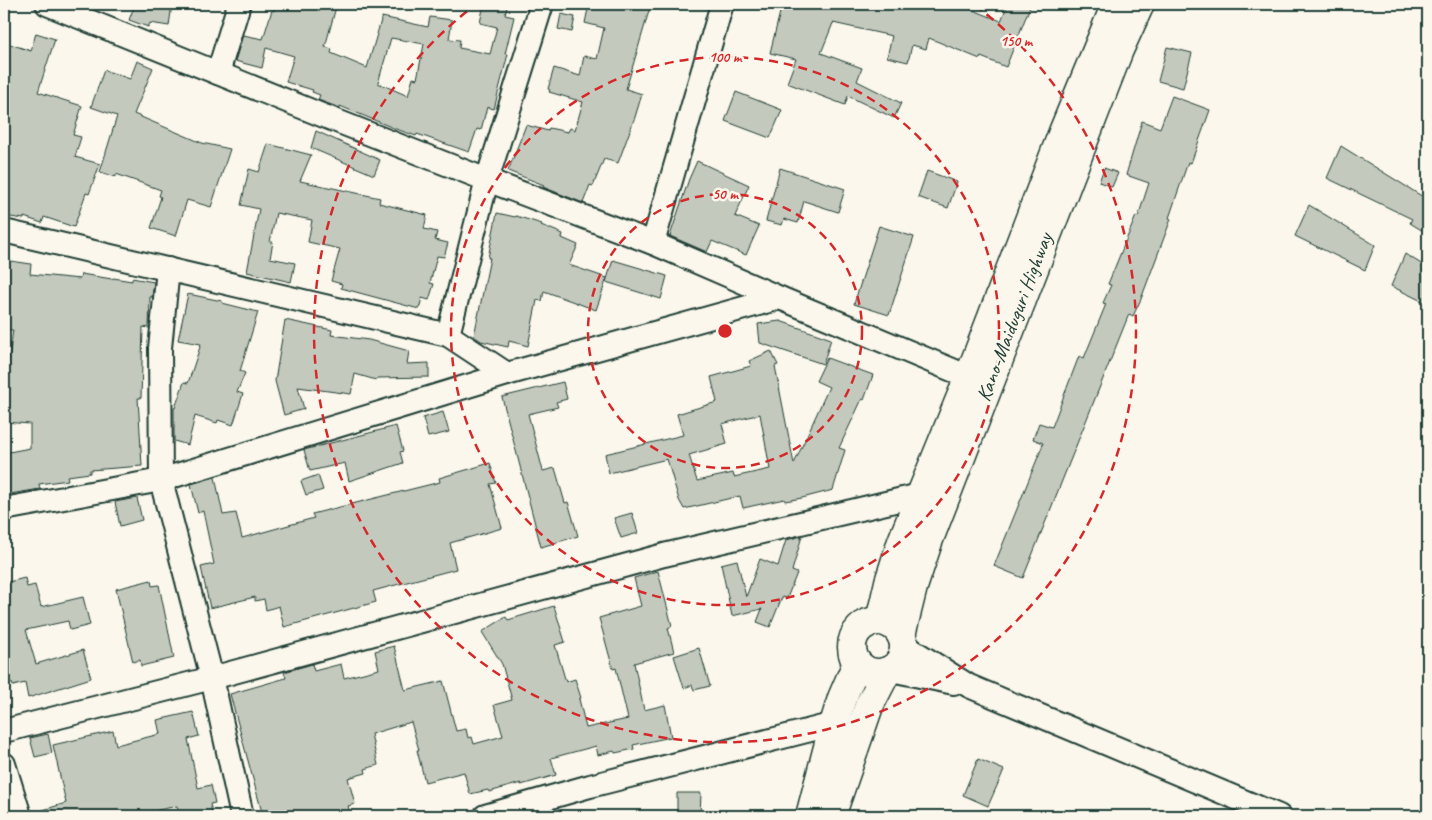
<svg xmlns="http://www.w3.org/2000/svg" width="1432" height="820" viewBox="0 0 1432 820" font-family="Caveat,sans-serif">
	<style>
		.building { fill: #c4c9be; stroke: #1f3d34; fill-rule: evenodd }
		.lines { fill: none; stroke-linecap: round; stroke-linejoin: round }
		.street-casing { stroke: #1f3d34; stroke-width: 26 }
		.highway-casing { stroke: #1f3d34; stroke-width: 31 }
		.street { stroke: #fbf7ec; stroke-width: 22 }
		.highway { stroke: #fbf7ec; stroke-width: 28 }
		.ring { fill: none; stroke: #d62828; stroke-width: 2.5; stroke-dasharray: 9 6 }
		.labels { text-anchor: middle; stroke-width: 5; stroke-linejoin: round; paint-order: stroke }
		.street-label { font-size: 21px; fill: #1f3d34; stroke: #fbf7ec }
		.centre { fill: #d62828; stroke: #fbf7ec; stroke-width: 2.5 }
		.ring-label { font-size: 15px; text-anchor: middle; font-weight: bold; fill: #d62828; stroke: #fbf7ec; stroke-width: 5; stroke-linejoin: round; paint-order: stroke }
	</style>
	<rect width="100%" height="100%" fill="#fbf7ec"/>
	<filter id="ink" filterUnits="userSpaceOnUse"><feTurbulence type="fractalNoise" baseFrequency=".02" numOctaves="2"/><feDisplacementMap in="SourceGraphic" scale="10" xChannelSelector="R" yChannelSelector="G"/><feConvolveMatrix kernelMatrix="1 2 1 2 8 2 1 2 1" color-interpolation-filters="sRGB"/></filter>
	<g filter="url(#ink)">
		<g class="building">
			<path d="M 135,4 L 172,4 L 169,26 L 150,23 L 148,27 L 129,20 Z"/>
			<path d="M 276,4 L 325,4 L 336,7 L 325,47 L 332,49 L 331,53 L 367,68 L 382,17 L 428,27 L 430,17 L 452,20 L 449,39 L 460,40 L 459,48 L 490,54 L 497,27 L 480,23 L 484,4 L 508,4 L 505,15 L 514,17 L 505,54 L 508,54 L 494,109 L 487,107 L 481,130 L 477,129 L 469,152 L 417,134 L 416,136 L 396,129 L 340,106 L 340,108 L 318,100 L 320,95 L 312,92 L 313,90 L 286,82 L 294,56 L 266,48 L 262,68 L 235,61 L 243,35 L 263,39 L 272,10 L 274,11 ZM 391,38 L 424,44 L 417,79 L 413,78 L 408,96 L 378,83 Z"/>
			<path d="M 589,4 L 651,4 L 626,89 L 642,94 L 635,117 L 618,163 L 604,159 L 593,186 L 590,185 L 583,203 L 543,187 L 544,185 L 508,171 L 526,125 L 548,131 L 549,128 L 568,132 L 570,128 L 575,130 L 583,102 L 549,92 L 550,90 L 548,89 L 554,68 L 580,76 L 584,56 L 597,59 L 604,28 L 585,23 Z"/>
			<path d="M 782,4 L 958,4 L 1001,21 L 1008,4 L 1031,4 L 1006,67 L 981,57 L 980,59 L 929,38 L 926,49 L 912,45 L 908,62 L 887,57 L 892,36 L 833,23 L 821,53 L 862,68 L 857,81 L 901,103 L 894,118 L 848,96 L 845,105 L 787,83 L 796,59 L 770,53 Z"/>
			<path d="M 561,14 L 575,17 L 572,32 L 558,29 Z"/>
			<path d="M 36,33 L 55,39 L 38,92 L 82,106 L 73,135 L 81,137 L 75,157 L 100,164 L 89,194 L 86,193 L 74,227 L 44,217 L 42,223 L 24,217 L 24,219 L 4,216 L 4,141 L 10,121 L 4,119 L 4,42 L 31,51 Z"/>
			<path d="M 1167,47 L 1192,53 L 1183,88 L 1158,81 Z"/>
			<path d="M 137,61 L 153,68 L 134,114 L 202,143 L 230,149 L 211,207 L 187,200 L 176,236 L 151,228 L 161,197 L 159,196 L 161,190 L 116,174 L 116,177 L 100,172 L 117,116 L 91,107 L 104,70 L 130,79 Z"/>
			<path d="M 736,92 L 782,110 L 770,138 L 725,121 Z"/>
			<path d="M 1172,96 L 1210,110 L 1191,163 L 1188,162 L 1169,218 L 1171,219 L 1141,299 L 1133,316 L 1129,314 L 1023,578 L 994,566 L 1042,447 L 1043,443 L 1033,439 L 1039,423 L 1052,427 L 1079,356 L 1084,358 L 1106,304 L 1103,303 L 1111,285 L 1108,284 L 1136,216 L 1138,217 L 1149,183 L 1126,175 L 1142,121 L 1160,128 Z"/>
			<path d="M 316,131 L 380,160 L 374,175 L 311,148 Z"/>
			<path d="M 268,144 L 311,155 L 300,181 L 380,198 L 379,203 L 427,215 L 424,229 L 437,232 L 435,240 L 448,243 L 444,257 L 437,256 L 430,283 L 434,284 L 429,300 L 422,298 L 419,309 L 341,288 L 342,284 L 331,281 L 340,249 L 308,242 L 312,220 L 276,213 L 270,242 L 273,242 L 270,258 L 295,263 L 291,282 L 247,272 L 259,209 L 241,205 L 249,169 L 259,172 Z"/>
			<path d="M 1341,146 L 1428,200 L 1428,234 L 1410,223 L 1412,219 L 1327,178 Z"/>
			<path d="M 697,161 L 749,185 L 735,216 L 759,226 L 746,255 L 712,241 L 707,252 L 670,236 L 689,179 Z"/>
			<path d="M 780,168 L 845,189 L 838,212 L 804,201 L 798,223 L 784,219 L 782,225 L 766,221 Z"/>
			<path d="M 1104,168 L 1118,173 L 1112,187 L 1099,182 Z"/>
			<path d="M 927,171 L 957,182 L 948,208 L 918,197 Z"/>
			<path d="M 1309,205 L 1375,245 L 1365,270 L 1295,236 Z"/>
			<path d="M 497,213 L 515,217 L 516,216 L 542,224 L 541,225 L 563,234 L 562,238 L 578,245 L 569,265 L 607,278 L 596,310 L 544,291 L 542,301 L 537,300 L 528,346 L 509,341 L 508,347 L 481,341 L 474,336 L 490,258 L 488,258 Z"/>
			<path d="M 879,226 L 914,237 L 889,315 L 854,304 Z"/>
			<path d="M 1405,254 L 1428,268 L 1428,304 L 1391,286 Z"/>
			<path d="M 4,260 L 31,264 L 30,274 L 80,279 L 81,274 L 112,279 L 113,278 L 132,281 L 132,278 L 154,282 L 152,297 L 150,297 L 149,328 L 143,327 L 141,398 L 138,398 L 142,466 L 90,470 L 90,473 L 67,476 L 68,480 L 39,484 L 40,489 L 4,495 L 4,453 L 30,448 L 30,424 L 4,422 L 4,372 L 7,372 L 13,330 L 4,330 Z"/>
			<path d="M 613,260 L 667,276 L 661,299 L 606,282 Z"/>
			<path d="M 188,294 L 222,301 L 222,303 L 258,312 L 240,371 L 245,373 L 237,392 L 243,394 L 233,425 L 218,420 L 217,423 L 195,416 L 188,445 L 174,441 L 174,408 L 175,408 L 184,382 L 188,383 L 201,344 L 178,340 Z"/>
			<path d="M 285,320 L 332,330 L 331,335 L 369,340 L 409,351 L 407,364 L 429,363 L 429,377 L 377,378 L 376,380 L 355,374 L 351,394 L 298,387 L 304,409 L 284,415 L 275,381 Z"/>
			<path d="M 780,321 L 831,339 L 823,364 L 760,343 L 758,324 Z"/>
			<path d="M 771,351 L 778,365 L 775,366 L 794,464 L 829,387 L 816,381 L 827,358 L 873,375 L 864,400 L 862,399 L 839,448 L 845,450 L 833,490 L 802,498 L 785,501 L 784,499 L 743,508 L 740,496 L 684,509 L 679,500 L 667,459 L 609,473 L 605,454 L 683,435 L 677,414 L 717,402 L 711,377 L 751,366 L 749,361 ZM 760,414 L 770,469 L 734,477 L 733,473 L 697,481 L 689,455 L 727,444 L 722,424 Z"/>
			<path d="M 563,382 L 567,399 L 556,402 L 558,407 L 528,414 L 543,471 L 555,468 L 565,503 L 568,502 L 578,536 L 541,547 L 502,397 Z"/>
			<path d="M 443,412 L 449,432 L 428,437 L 423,418 Z"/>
			<path d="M 396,426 L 403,451 L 400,452 L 403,463 L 349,481 L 345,463 L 310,471 L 304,450 Z"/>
			<path d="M 490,463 L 496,483 L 490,484 L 502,528 L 450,543 L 456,569 L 373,591 L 376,602 L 284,627 L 279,606 L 266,610 L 264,599 L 255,601 L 255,597 L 210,608 L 201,567 L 214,564 L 203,511 L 198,513 L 191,484 L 215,477 L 223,515 L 236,513 L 242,538 L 314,518 L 312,514 L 440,482 L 439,478 Z"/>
			<path d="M 318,475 L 323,490 L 306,495 L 301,481 Z"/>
			<path d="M 137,498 L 142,520 L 120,526 L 115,502 Z"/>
			<path d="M 632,513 L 638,533 L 621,538 L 614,518 Z"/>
			<path d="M 802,536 L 792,571 L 797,573 L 787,598 L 782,597 L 770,627 L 757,622 L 762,609 L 732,616 L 721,564 L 737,560 L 746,597 L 760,559 L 778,566 L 786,540 Z"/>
			<path d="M 658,571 L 672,626 L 668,628 L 674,652 L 634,663 L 644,710 L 665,705 L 671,737 L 633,745 L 634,749 L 615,753 L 614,751 L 598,755 L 596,746 L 551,758 L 556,775 L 521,785 L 521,783 L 489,792 L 488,790 L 470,794 L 464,772 L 425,782 L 417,750 L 419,750 L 411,722 L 371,734 L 378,765 L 365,769 L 366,773 L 348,778 L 355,804 L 348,806 L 351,816 L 263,816 L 230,694 L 286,678 L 284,672 L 312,664 L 314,671 L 341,664 L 344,678 L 379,669 L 375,651 L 394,646 L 405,690 L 443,681 L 456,731 L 466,729 L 468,738 L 472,737 L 474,744 L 503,736 L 494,705 L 512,700 L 502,664 L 482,632 L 506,617 L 508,620 L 554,606 L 565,642 L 555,645 L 566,682 L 575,679 L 581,698 L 579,699 L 586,728 L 628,719 L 616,668 L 613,669 L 599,618 L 641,606 L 634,578 Z"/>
			<path d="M 25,578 L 27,587 L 35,585 L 41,607 L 83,597 L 90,625 L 70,630 L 68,621 L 26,630 L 36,664 L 83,650 L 91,678 L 28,698 L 25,683 L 13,686 L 12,683 L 4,685 L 4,583 Z"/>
			<path d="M 151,580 L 152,586 L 159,585 L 174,658 L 141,666 L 140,660 L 133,662 L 116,589 Z"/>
			<path d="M 699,648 L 710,686 L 694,690 L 692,685 L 684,688 L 674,656 Z"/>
			<path d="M 193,712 L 199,736 L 188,739 L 198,788 L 211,785 L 215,803 L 210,804 L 213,816 L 180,816 L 177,806 L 131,816 L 34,816 L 33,813 L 66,803 L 53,745 L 113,731 L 116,745 L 160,734 L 157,720 Z"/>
			<path d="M 48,734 L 52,753 L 35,757 L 30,738 Z"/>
			<path d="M 978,759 L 1004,770 L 988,806 L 963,795 Z"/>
			<path d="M 677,793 L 701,793 L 700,816 L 677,816 Z"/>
		</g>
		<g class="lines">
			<g class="street-casing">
				<g id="street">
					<path d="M 47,4 L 324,116 L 487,180 L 653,243 L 780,298 L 969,377"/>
					<path d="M 218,73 L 239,4"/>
					<path d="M 4,231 L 448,335 L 507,374"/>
					<path d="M 653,243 L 722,4"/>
					<path d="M 168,269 L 160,348 L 161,480 L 212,678 L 242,816"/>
					<path d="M 448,335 L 487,180 L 542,4"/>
					<path d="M 4,509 L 161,480 L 507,374 L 780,298"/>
					<path d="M 904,645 L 969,686 L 1279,816"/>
					<path d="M 891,670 L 954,683"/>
					<path d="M 4,731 L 212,678 L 664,555 L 920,495"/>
					<path d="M 4,764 L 20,816"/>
					<path d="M 485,816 L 590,786 L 834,724"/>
				</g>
			</g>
			<g class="highway-casing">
				<g id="highway">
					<path d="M 880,621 L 889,582 L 902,541 L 969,377 L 1063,132 L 1116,4"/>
					<circle cx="878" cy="647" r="26"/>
					<path d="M 901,635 L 913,587 L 928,542 L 1119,50 L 1140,4"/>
					<path d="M 810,816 L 834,724 L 842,698 L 857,663"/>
					<path d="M 831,816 L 869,706 L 887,671"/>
				</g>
			</g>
			<use href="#street" class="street"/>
			<use href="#highway" class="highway"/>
		</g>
	</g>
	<g class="ring">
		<circle cx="725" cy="331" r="137"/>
		<circle cx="725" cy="331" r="274"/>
		<path d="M975 5A411 411 0 1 1 475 5"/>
	</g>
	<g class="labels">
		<g class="street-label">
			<text transform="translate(1014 317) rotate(-69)" y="7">Kano-Maiduguri Highway</text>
		</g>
	</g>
	<circle cx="725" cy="331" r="8" class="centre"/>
	<g class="ring-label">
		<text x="1016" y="46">150 m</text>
		<text x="725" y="62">100 m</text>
		<text x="725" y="199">50 m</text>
	</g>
	<rect width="1432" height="820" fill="none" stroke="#fbf7ec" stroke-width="20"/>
	<rect x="10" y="10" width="1412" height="800" fill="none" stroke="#1f3d34" stroke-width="2" filter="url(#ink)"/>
</svg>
